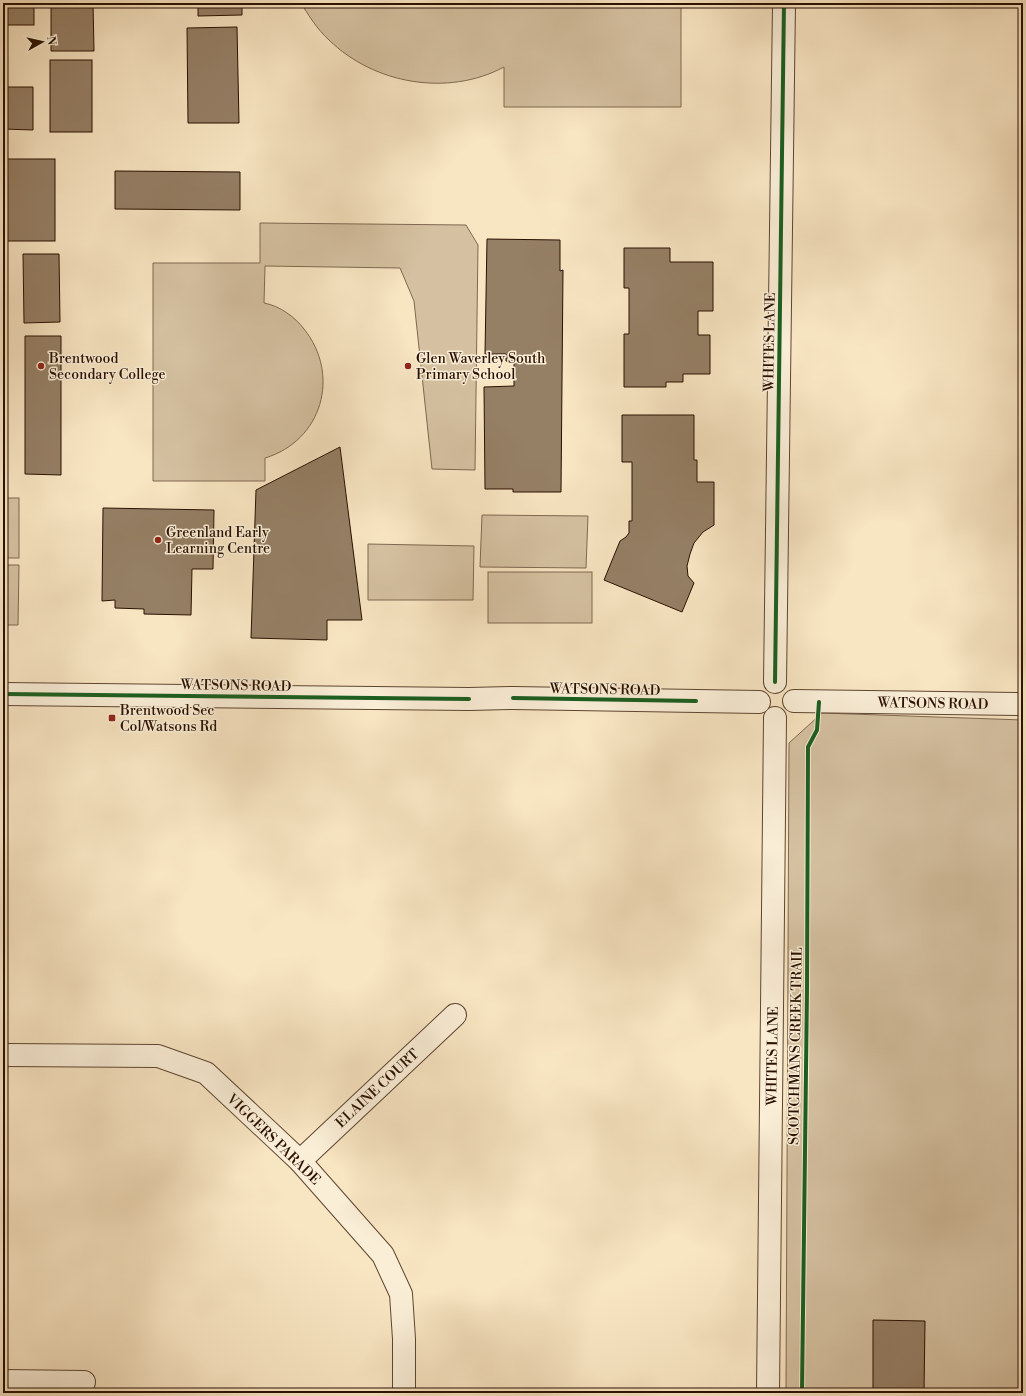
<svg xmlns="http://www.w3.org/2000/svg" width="1026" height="1396" viewBox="0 0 1026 1396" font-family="'Libre Bodoni',serif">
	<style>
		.green { fill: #d5c1a1; stroke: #806850 }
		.building { fill: #957f65; stroke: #2a1000 }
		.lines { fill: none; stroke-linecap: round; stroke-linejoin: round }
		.minor-casing { stroke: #5e4530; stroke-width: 24 }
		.minor { stroke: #faeed7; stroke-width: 22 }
		.cycleway-casing { stroke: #faeed7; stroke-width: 6 }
		.cycleway { stroke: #1b5e20; stroke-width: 4 }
		.poi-dot { fill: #8f2418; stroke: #faeed7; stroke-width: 1.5 }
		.labels { text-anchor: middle; stroke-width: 3; stroke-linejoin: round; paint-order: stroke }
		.street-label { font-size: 14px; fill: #2a1000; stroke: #faeed7 }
		.poi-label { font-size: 14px; fill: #2a1000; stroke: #faeed7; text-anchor: start }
	</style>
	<rect width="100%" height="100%" fill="#f8e5c2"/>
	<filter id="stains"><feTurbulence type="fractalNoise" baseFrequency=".005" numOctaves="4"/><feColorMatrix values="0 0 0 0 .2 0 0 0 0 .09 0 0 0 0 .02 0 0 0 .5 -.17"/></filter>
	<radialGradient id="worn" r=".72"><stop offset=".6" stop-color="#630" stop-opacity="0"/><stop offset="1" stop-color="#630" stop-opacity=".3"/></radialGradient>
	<g class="green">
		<path d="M 301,3 L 681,3 L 681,107 L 504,107 L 504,67 C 448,97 374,84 329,40 C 317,29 309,16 301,3 Z"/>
		<path d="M 260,223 L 466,225 L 478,245 L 475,470 L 432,469 L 414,301 L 400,268 L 265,266 L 264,303 C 280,306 295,317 304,329 C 341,375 322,441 265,458 L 265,481 L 153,481 L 153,263 L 260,263 Z"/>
		<rect x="3" y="498" width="16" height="60"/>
		<path d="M 482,515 L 588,516 L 586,568 L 480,567 Z"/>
		<path d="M 368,544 L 474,546 L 473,600 L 368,600 Z"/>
		<path d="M 3,565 L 19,565 L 18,625 L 3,625 Z"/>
		<rect x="488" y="572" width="104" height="51"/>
		<path d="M 822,713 L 1023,720 L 1023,1393 L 786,1393 L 789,743 Z"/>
	</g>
	<g class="building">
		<rect x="3" y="3" width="31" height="22"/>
		<path d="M 51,3 L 93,3 L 94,51 L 51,51 Z"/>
		<path d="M 198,3 L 242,3 L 242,15 L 198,16 Z"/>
		<path d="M 237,27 L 239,123 L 188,123 L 187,28 Z"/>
		<rect x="50" y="60" width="42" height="72"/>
		<path d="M 3,87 L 33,87 L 33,130 L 3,129 Z"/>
		<rect x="3" y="159" width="52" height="82"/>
		<path d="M 115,171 L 240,172 L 240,210 L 115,209 Z"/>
		<path d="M 487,239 L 560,240 L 560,271 L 563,270 L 561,492 L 513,492 L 513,489 L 485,489 L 484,387 L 514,386 L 514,362 L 506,361 L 506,354 L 485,354 Z"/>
		<path d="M 624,248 L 670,248 L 670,262 L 713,262 L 713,311 L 698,311 L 698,335 L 710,335 L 710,374 L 683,374 L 683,382 L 666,382 L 666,387 L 624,387 L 624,334 L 629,334 L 629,288 L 624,288 Z"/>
		<path d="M 23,254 L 59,254 L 60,322 L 24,323 Z"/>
		<path d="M 25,336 L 61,336 L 61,475 L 25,474 Z"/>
		<rect x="3" y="380" width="4" height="74"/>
		<path d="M 622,415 L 694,415 L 694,460 L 697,460 L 697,482 L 714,482 L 714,525 L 703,532 L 694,543 L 690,554 L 687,566 L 688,576 L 694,583 L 682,612 L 604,580 L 620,541 L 626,537 L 629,533 L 629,521 L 632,521 L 632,462 L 622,462 Z"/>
		<path d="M 340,447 L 362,620 L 327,620 L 327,640 L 251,638 L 256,490 Z"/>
		<path d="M 103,508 L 214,510 L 213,569 L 192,569 L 191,615 L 144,614 L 144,609 L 115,608 L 115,600 L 102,601 Z"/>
		<path d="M 873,1320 L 925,1321 L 924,1393 L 873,1393 Z"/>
	</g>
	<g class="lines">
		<g class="minor-casing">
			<g id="minor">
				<path d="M 775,682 L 784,3"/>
				<path d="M 3,694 L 469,699 L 513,698 L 759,702"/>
				<path d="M 794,701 L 1023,704"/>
				<path d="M 3,1055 L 158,1056 L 206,1073 L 300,1161 L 383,1255 L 401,1294 L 404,1339 L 404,1393"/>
				<path d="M 300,1161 L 455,1015"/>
				<path d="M 3,1381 L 84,1382"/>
				<path d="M 768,1393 L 775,718"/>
			</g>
		</g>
		<use href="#minor" class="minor"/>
		<g class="cycleway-casing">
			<g id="cycleway">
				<path d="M 775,682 L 784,3"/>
				<path d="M 3,694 L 469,699"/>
				<path d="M 513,698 L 696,701"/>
				<path d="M 802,1393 L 807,989 L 808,747 L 817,730 L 819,702"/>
			</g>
		</g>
		<use href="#cycleway" class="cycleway"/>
	</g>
	<g class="poi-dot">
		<circle cx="41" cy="366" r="4"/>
		<circle cx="408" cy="366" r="4"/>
		<circle cx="158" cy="540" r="4"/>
		<rect x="108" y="714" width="8" height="8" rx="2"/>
	</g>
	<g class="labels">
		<g class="street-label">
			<text transform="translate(769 342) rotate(-89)" y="5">WHITES LANE</text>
			<text transform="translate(236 685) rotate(1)" y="5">WATSONS ROAD</text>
			<text transform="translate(605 689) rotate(1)" y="5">WATSONS ROAD</text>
			<text transform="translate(933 703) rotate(1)" y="5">WATSONS ROAD</text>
			<text transform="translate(795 1046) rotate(-89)" y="5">SCOTCHMANS CREEK TRAIL</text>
			<text transform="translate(772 1056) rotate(-89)" y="5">WHITES LANE</text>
			<text transform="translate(377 1088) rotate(-43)" y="5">ELAINE COURT</text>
			<text transform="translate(274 1139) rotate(44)" y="5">VIGGERS PARADE</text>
		</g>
		<g class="poi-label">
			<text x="49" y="363">Brentwood<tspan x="49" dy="16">Secondary College</tspan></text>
			<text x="416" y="363">Glen Waverley South<tspan x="416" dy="16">Primary School</tspan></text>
			<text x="166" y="537">Greenland Early<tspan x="166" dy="16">Learning Centre</tspan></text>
			<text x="120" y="715">Brentwood Sec<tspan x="120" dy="16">Col/Watsons Rd</tspan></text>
		</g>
	</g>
	<rect width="1026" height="1396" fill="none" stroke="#f8e5c2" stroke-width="16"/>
	<rect x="4" y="4" width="1018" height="1388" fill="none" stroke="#2a1000" stroke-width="2"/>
	<rect x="8" y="8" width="1010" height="1380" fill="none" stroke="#2a1000"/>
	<g transform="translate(42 42) rotate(82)" stroke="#faeed7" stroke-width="3" paint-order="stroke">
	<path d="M0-3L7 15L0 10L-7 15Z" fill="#2a1000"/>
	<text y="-6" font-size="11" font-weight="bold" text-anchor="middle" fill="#2a1000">N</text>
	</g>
	<rect width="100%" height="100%" filter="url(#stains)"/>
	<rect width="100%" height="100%" fill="url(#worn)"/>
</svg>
